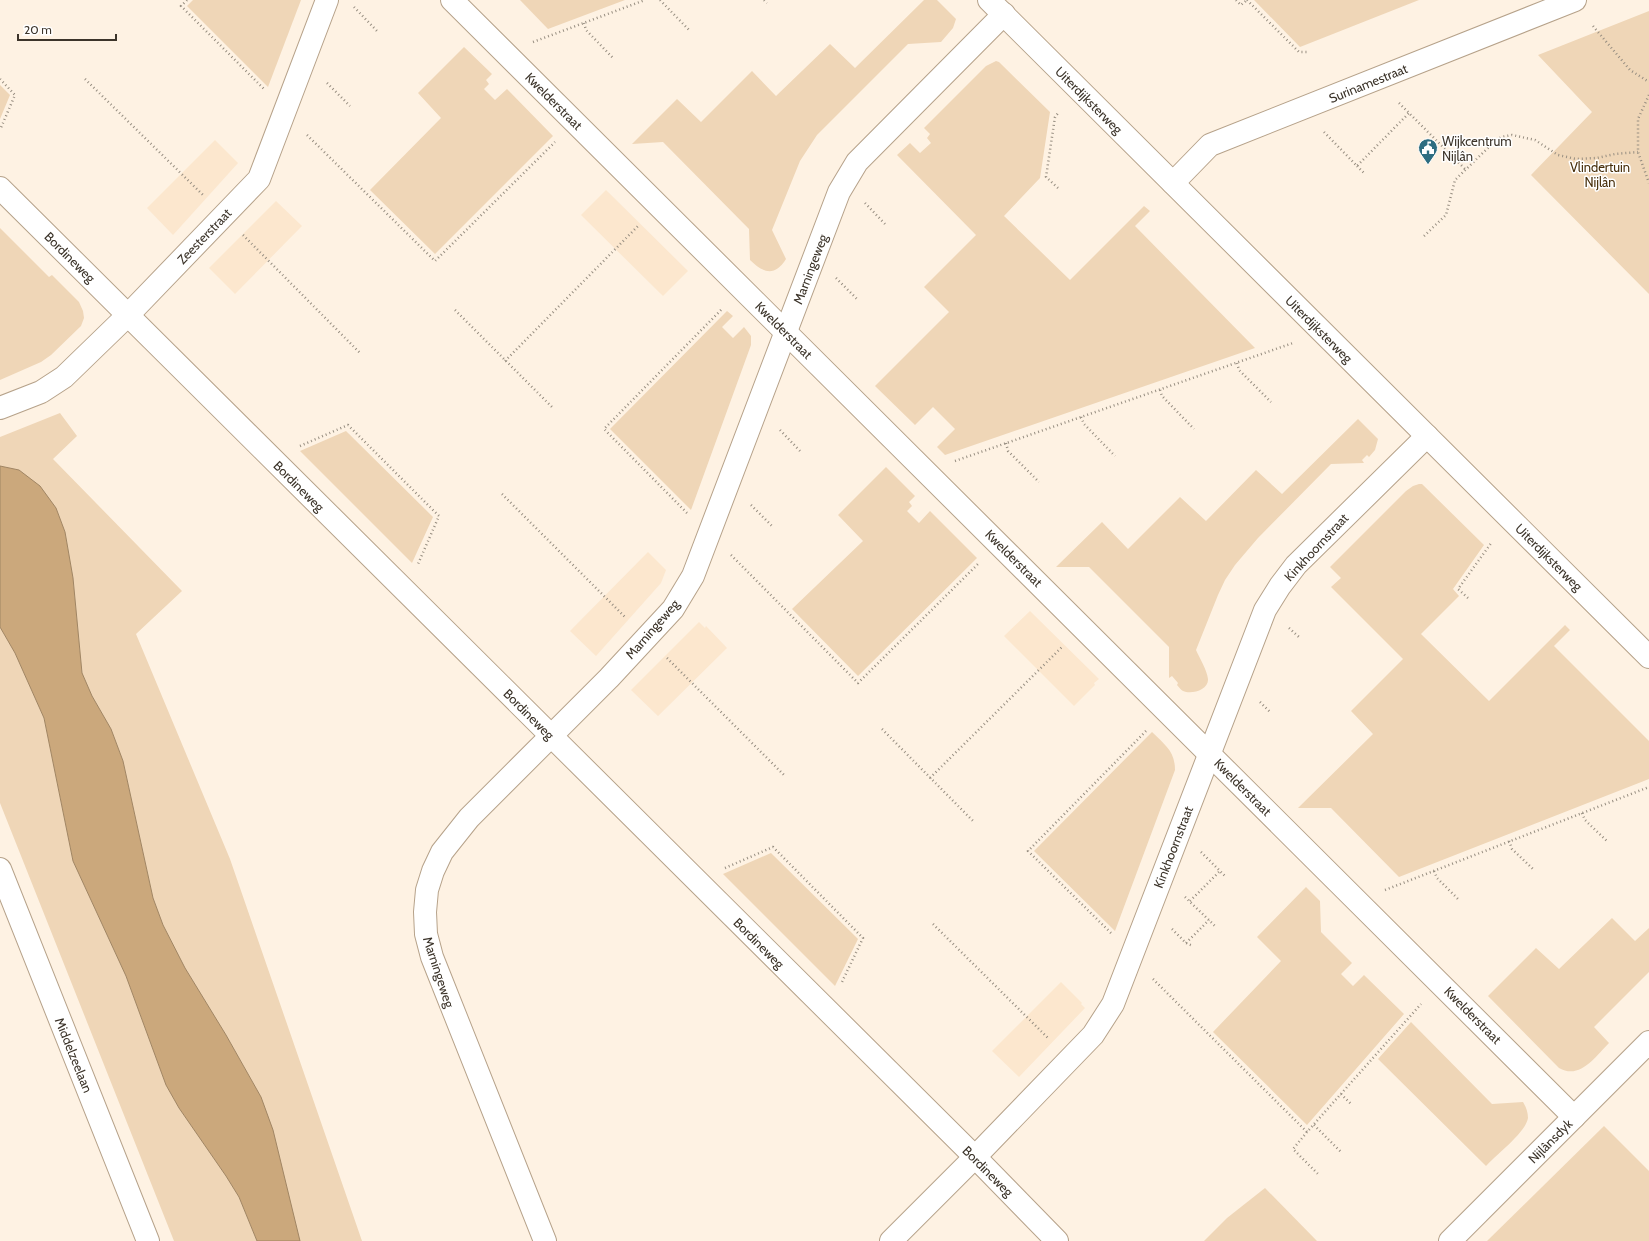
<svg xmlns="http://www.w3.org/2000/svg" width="1649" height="1241" viewBox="0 0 1649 1241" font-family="Cabin,sans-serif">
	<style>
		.built { fill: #fce7ce }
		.green { fill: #efd6b7 }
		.water { fill: #cba87c; stroke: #a08563 }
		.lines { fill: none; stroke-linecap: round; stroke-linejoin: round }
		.minor-casing { stroke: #b6a28a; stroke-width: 24 }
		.tertiary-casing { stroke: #b6a28a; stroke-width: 24 }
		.path { stroke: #978e81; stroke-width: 2.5; stroke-dasharray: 1 3; stroke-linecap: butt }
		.minor { stroke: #fff; stroke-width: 22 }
		.tertiary { stroke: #fff; stroke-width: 22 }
		.labels { text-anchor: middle; stroke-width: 3; stroke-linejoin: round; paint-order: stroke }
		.street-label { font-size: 13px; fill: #3c342a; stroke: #fff }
		.poi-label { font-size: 13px; fill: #3c342a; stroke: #fff; text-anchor: start }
		.park-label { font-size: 13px; fill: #472e0a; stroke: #fff }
	</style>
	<rect width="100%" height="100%" fill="#fef2e3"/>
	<g class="built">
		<path d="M 215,140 L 238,163 L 173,235 L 147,208 Z"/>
		<path d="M 606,190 L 688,271 L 663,296 L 581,215 Z"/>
		<path d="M 276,201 L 302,226 L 235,294 L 209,268 Z"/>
		<path d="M 648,552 L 666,570 L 661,583 L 596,656 L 570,631 Z"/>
		<path d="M 1030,611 L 1099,679 L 1094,683 L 1095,685 L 1074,706 L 1004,636 Z"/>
		<path d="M 699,622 L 705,628 L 706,626 L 727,648 L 658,716 L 631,690 Z"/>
		<path d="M 1061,982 L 1082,1003 L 1081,1004 L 1085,1008 L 1019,1077 L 992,1051 Z"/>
	</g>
	<g class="green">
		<path d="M 193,0 L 301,0 L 268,87 L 187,6 Z"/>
		<path d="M 520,0 L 625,0 L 548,29 Z"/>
		<path d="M 924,0 L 937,0 L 956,19 L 953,28 L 941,42 L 908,44 L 817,135 L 800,161 L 772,230 L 786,259 C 775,277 763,273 750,260 L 749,229 L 663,142 L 632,144 L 677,99 L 701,122 L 752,71 L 776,96 L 830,44 L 855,68 Z"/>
		<path d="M 1254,0 L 1419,0 L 1300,47 Z"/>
		<path d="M 1649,11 L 1649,294 L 1531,175 L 1592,112 L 1538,55 Z"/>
		<path d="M 464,47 L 492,74 L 486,80 L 489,84 L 484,89 L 495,100 L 507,89 L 553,136 L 435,254 L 370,190 L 441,118 L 418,93 Z"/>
		<path d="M 996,61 L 999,62 L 1050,112 L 1040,178 L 1004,216 L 1070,280 L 1144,206 L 1150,211 L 1135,226 L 1255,348 L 945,455 L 937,447 L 955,429 L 933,407 L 915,425 L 875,386 L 949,312 L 924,287 L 976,235 L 897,155 L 910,143 L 920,153 L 931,143 L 927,138 L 930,134 L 924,128 L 986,66 Z"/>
		<path d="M 0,85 L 10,95 L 0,119 Z"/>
		<path d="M 0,228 L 49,277 L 52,275 L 79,302 L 83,311 L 84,318 L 81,326 L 51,355 L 41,362 L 0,380 Z"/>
		<path d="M 727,311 L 733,316 L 722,327 L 733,338 L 744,327 L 751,336 L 751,345 L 691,510 L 610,429 Z"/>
		<path d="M 60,413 L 77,436 L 53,459 L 182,591 L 136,634 L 230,859 L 362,1241 L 300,1241 L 261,1097 L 226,1035 L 185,968 L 163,925 L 153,898 L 123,761 L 111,729 L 92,696 L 82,674 L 73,578 L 65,532 L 56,508 L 19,470 L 0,466 L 0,437 Z"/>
		<path d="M 1358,419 L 1378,439 L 1375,450 L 1369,457 L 1367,455 L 1362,460 L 1364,463 L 1331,464 L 1258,538 L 1235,565 L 1225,580 L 1218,595 L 1196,650 C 1200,659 1207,670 1208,679 C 1209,690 1191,695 1183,691 C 1181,690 1179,687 1177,685 L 1178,683 L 1172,676 L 1169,678 L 1169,647 L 1089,567 L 1056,567 L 1102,522 L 1128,549 L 1180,497 L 1206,521 L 1256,470 L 1282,494 Z"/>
		<path d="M 346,431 L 433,517 L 412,563 L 300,451 Z"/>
		<path d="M 886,467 L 915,496 L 909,502 L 912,506 L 907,511 L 919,523 L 930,511 L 977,558 L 858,676 L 792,609 L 863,541 L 838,515 Z"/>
		<path d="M 1419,484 L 1422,484 L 1484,545 L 1453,589 L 1459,596 L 1421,634 L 1489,701 L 1565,625 L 1570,630 L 1554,646 L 1649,741 L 1649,779 L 1399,877 L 1331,808 L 1298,808 L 1373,734 L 1351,711 L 1403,659 L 1331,587 L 1341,578 L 1330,567 L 1406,491 L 1413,486 Z"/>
		<path d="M 0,627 L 15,653 L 44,718 L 73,861 L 126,976 L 166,1085 L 179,1108 L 226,1176 L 239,1197 L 257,1241 L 174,1241 L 0,803 Z"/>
		<path d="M 1152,732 C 1165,745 1175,751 1175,770 L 1115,931 L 1034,851 Z"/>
		<path d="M 771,853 L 858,939 L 835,986 L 723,874 Z"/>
		<path d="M 1306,887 L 1320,901 L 1321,932 L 1352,963 L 1341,974 L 1353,986 L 1364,975 L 1404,1014 L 1307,1125 L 1213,1032 L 1281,961 L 1257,937 Z"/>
		<path d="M 1612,918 L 1635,941 L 1649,928 L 1649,972 L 1594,1027 L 1609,1043 C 1595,1057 1580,1080 1559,1068 L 1488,996 L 1536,948 L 1559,969 Z"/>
		<path d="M 1411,1022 L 1492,1104 L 1523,1102 C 1526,1107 1528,1112 1528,1118 C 1526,1132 1496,1155 1486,1166 L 1378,1059 Z"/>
		<path d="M 1604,1126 L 1649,1171 L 1649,1241 L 1487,1241 Z"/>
		<path d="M 1265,1188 L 1317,1241 L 1204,1241 L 1227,1218 Z"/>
	</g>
	<path class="water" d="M 0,466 L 19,470 L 40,486 L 56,508 L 65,532 L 73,578 L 82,673 L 92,696 L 111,729 L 123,761 L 153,898 L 163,925 L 185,968 L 226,1035 L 261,1097 L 273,1130 L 300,1241 L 257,1241 L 239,1197 L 226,1176 L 179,1108 L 166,1085 L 126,976 L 73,861 L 44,718 L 15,653 L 0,627 Z"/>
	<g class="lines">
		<g class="minor-casing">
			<g id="minor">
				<path d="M 452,0 L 1574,1117"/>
				<path d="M 1173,183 L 1210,145 L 1575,0"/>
				<path d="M 0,188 L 975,1157 L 1057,1241"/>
				<path d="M 0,408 L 41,392 L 64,377 L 128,315 L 259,179 L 327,0"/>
				<path d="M 545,1241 L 432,957 L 426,934 L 425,912 L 427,890 L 433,871 L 442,852 L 469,818 L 609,678 L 673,609 L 693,576 L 839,192 L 857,162 L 1004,14"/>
				<path d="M 891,1241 L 975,1157 L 1093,1035 L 1113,1004 L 1265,610 L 1280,586 L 1296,565 L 1427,436"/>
				<path d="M 1450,1241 L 1649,1042"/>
			</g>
		</g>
		<g class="tertiary-casing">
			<g id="tertiary">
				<path d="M 989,0 L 1649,657"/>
				<path d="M 0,869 L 148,1241"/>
			</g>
		</g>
		<g class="path">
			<path d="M 187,0 L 181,6 L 264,89"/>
			<path d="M 660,0 L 690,31"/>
			<path d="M 764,0 L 767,3"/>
			<path d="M 1236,0 L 1241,5 L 1247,0"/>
			<path d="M 1247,0 L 1299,52 L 1308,52"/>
			<path d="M 354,7 L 377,31"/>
			<path d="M 584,23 L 586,30 L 613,58"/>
			<path d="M 1593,26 L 1630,70 L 1649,82"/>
			<path d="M 533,42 L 645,0"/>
			<path d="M 0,79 L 15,95 L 0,130"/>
			<path d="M 85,79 L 204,196"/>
			<path d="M 327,83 L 350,106"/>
			<path d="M 1649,95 L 1638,119 L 1638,152 L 1649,183"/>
			<path d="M 1399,103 L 1466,170"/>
			<path d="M 1324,132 L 1357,166 L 1409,113"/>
			<path d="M 307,135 L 435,261 L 555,142"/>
			<path d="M 1357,166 L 1364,173"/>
			<path d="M 1058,188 L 1046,177 L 1055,117 L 1059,112"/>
			<path d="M 865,203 L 885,224"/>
			<path d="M 243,235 L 360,353"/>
			<path d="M 1424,236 L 1446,215 L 1455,180 L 1491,145 L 1501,137 L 1512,135 L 1535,140 L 1558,155 L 1576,159 L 1597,158 L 1615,154 L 1638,152"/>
			<path d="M 836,278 L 858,300"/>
			<path d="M 455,310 L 554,409"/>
			<path d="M 505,361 L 638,226"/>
			<path d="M 1237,363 L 1239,370 L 1271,402"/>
			<path d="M 1160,390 L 1162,396 L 1194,429"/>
			<path d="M 1081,417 L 1084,424 L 1115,456"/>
			<path d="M 780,430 L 800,451"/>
			<path d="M 1006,443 L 1008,451 L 1039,482"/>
			<path d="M 300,446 L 348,425 L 439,516 L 418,564"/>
			<path d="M 955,461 L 1293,343"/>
			<path d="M 502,494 L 626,618"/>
			<path d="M 751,505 L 773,527"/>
			<path d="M 687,513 L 604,429 L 722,309"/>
			<path d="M 731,555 L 858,683 L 979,563"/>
			<path d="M 1468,598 L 1458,589 L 1492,542"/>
			<path d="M 1289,628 L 1299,637"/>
			<path d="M 667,658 L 784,775"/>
			<path d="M 1260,702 L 1270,712"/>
			<path d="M 882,729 L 974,822"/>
			<path d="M 930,778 L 1062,647"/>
			<path d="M 1582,813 L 1585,820 L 1608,842"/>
			<path d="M 1509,841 L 1512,849 L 1534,870"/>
			<path d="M 1201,852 L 1225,876"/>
			<path d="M 725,868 L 773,847 L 863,938 L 841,984"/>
			<path d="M 1434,871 L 1437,878 L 1459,900"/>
			<path d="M 1385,890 L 1649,787"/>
			<path d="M 1185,897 L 1215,926"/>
			<path d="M 1190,901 L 1220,871"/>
			<path d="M 933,924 L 1049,1039"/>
			<path d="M 1172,929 L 1186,943 L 1193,946"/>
			<path d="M 1111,933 L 1028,851 L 1146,731"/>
			<path d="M 1186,943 L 1209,920"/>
			<path d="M 1153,979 L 1307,1132 L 1421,1004"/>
			<path d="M 1341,1094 L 1352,1105"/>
			<path d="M 1314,1125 L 1342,1153"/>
			<path d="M 1307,1132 L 1293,1149 L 1319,1175"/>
		</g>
		<use href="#minor" class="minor"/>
		<use href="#tertiary" class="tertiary"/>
	</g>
	<defs>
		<g id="civic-pin" transform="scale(1)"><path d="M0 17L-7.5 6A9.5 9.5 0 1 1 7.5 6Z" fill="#2d6d81" stroke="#fff"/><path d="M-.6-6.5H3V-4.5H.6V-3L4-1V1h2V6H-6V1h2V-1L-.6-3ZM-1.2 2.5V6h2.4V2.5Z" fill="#fff"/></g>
	</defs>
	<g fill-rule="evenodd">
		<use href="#civic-pin" x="1428" y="148"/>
	</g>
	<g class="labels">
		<g class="street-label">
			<text transform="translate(1368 83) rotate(-22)" y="5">Surinamestraat</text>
			<text transform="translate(1089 100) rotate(45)" y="5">Uiterdijksterweg</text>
			<text transform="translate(554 101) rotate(45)" y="5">Kwelderstraat</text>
			<text transform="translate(204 236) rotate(-46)" y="5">Zeesterstraat</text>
			<text transform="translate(70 257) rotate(45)" y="5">Bordineweg</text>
			<text transform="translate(810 269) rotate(-69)" y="5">Marningeweg</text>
			<text transform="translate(1319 329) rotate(45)" y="5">Uiterdijksterweg</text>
			<text transform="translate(784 330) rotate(45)" y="5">Kwelderstraat</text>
			<text transform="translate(299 486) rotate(45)" y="5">Bordineweg</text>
			<text transform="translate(1316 547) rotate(-47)" y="5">Kinkhoornstraat</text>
			<text transform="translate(1549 557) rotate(45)" y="5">Uiterdijksterweg</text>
			<text transform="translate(1014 558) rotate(45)" y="5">Kwelderstraat</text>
			<text transform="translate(652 629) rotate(-49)" y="5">Marningeweg</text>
			<text transform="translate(529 714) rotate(45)" y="5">Bordineweg</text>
			<text transform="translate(1243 787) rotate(45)" y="5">Kwelderstraat</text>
			<text transform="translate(1173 847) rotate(-69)" y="5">Kinkhoornstraat</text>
			<text transform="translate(759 943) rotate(45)" y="5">Bordineweg</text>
			<text transform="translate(439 972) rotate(72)" y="5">Marningeweg</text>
			<text transform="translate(1473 1015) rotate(45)" y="5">Kwelderstraat</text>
			<text transform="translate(74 1055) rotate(68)" y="5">Middelzeelaan</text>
			<text transform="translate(1550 1141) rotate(-45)" y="5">Nijlânsdyk</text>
			<text transform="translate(988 1171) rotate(45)" y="5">Bordineweg</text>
		</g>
		<g class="poi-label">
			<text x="1442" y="146">Wijkcentrum<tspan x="1442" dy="15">Nijlân</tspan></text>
		</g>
		<g class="park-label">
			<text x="1600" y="172">Vlindertuin<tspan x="1600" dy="15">Nijlân</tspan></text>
		</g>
	</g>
	<path d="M18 34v6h98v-6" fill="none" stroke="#3c342a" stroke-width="2"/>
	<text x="24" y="34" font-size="12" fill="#3c342a" stroke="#ffffff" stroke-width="3" paint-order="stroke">20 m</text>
</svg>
